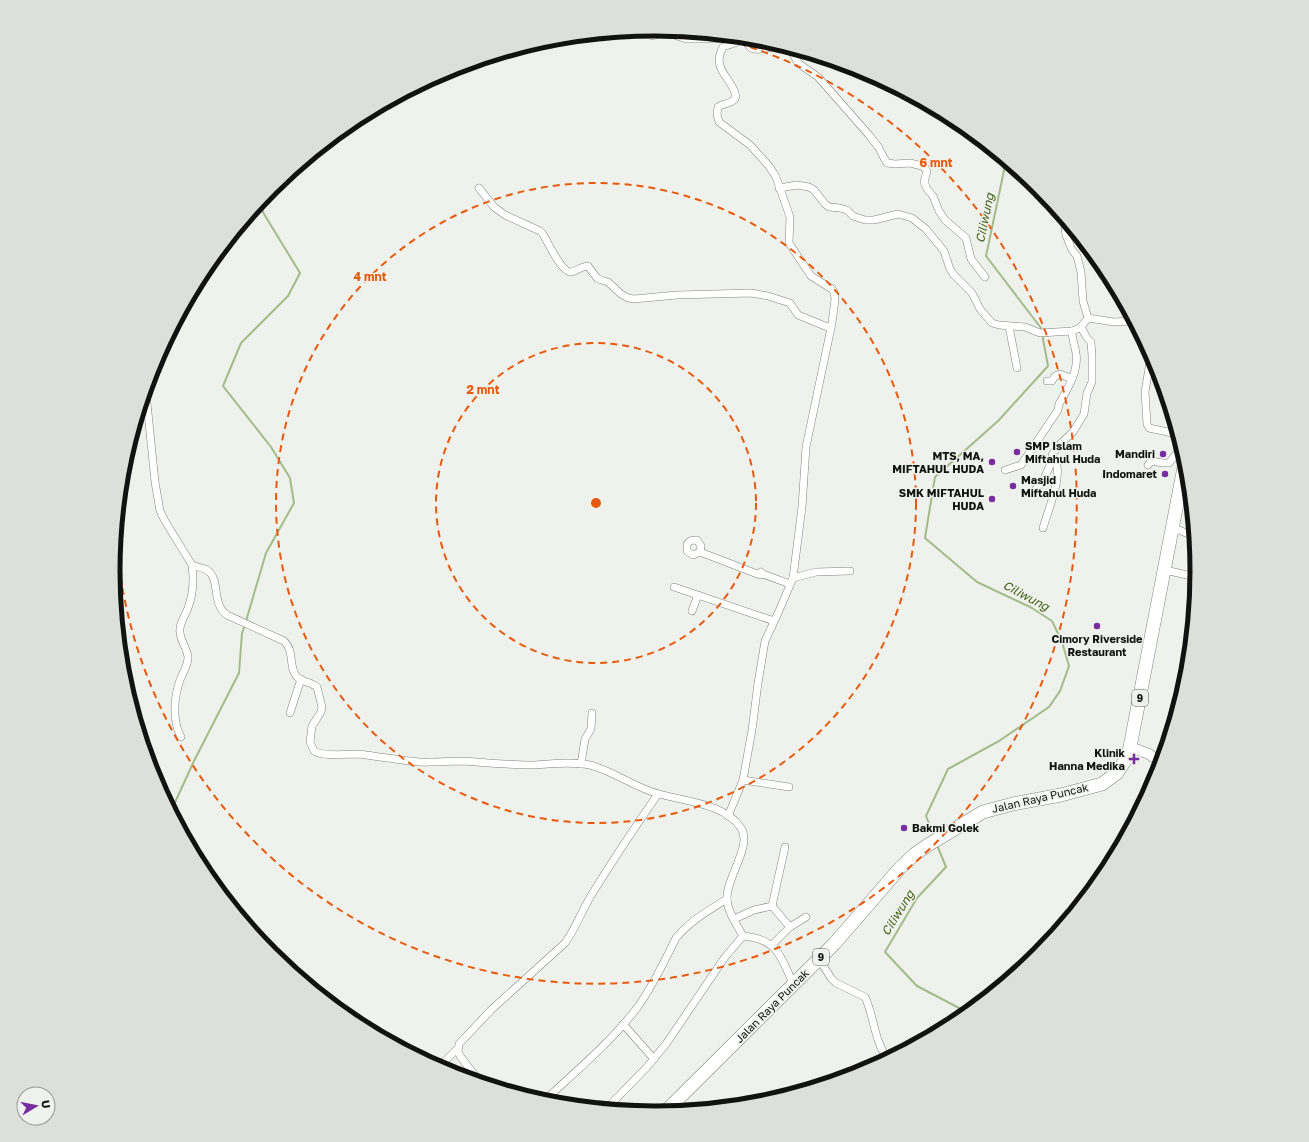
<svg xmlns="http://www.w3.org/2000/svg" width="1309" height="1142" viewBox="0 0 1309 1142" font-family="'Golos Text',sans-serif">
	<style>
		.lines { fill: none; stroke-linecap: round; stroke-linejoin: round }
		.stream { stroke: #a1bc89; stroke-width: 2 }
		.street-casing { stroke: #80837e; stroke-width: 8 }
		.secondary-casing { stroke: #80837e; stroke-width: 11 }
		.highway-casing { stroke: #80837e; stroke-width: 14 }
		.street { stroke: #fff; stroke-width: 7 }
		.secondary { stroke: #fff; stroke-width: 10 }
		.highway { stroke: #fff; stroke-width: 13 }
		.ring { fill: none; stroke: #e8590c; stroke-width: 2; stroke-dasharray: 7 5 }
		.poi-dot { fill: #772d9f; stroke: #eff2ec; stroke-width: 1.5 }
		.labels { text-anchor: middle; stroke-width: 3; stroke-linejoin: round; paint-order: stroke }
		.shield { fill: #eff2ec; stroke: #545653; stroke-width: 1 }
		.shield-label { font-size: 10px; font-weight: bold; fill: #121311 }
		.poi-label { font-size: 11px; font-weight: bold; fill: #121311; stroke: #eff2ec; text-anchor: end }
		.street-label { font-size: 11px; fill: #121311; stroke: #eff2ec }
		.water-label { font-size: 12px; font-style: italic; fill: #3f6017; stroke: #eff2ec }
		.rim { fill: none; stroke: #121311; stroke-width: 5 }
		.centre { fill: #e8590c; stroke: #eff2ec; stroke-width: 2 }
		.ring-label { font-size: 12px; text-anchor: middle; font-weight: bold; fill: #e8590c; stroke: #eff2ec; stroke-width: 3; stroke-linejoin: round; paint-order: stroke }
	</style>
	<rect width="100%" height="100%" fill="#eff2ec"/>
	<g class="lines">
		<g class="stream">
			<path d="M 246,621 L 266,553 L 294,503 L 290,478 L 271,447 L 223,386 L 241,343 L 288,296 L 300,273 L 264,214 L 259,202"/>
			<path d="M 171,811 L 194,761 L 239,673 L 242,633 L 245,625"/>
			<path d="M 934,836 L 926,816 L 948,769 L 999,741 L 1049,707 L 1060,691 L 1069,666 L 1062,642 L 1052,621 L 1032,608 L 977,582 L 925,538 L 935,477 L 998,421 L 1048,366 L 1041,328 L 986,256 L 1006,161"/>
			<path d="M 937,845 L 946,867 L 917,898 L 885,952 L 917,986 L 961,1009 L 962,1017"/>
		</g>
		<g class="street-casing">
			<g id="street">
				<path d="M 652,36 L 665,32 L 686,39 L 717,39"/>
				<path d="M 746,38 C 748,56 767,48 778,45"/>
				<path d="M 790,48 L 798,63 L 818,77 L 869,135 L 879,148 L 883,156 L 887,163 L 895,164 L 910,163 L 922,166 L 926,169 L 927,171 L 924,182 L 927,189 L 933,196 L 939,211 L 945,220 L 966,238 L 971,259 L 985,277"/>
				<path d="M 479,188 L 494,207 L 505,215 L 540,231 L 543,234 C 547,241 561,271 570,272 C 576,272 581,266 588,266 L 597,278 L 601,280 L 608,282 L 621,294 L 628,298 L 634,299 L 677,295 L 751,293 L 768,296 L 790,303 L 798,315 L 830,328"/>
				<path d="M 779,188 L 797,185 L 809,187 L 814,190 L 825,204 L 829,207 L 840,208 L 847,210 L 853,216 L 865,220 L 874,220 L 898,214 L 912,218 L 926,229 L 944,251 L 950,269 L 954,275 L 972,293 L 980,309 L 992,323 L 999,325 L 1025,327 L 1040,333 L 1072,331 L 1080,328 L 1088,318"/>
				<path d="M 1064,219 L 1066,235 L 1072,250 L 1077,256 L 1081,272 L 1083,301 L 1088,318"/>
				<path d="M 1088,318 L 1114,322 L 1132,321"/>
				<path d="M 1009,326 L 1017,368"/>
				<path d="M 1151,356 L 1145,392 L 1147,424 L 1149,428 L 1177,434"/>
				<path d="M 1047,381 L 1052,381 L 1055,376 L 1060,374 L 1072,379"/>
				<path d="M 145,392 L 147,403 L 155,482 L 160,511 L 165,521 L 192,565 C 197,567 203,568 207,570 C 221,579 211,604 227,615 L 284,641 C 295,651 288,667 297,677 C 302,682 311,682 317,687 L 322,707 L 321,712 L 312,726 L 310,742 L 314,751 C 323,757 346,754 358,754 C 368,755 378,757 388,758 C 402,760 416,763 430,762 C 441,762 452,761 463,761 C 486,763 509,765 532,765 C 551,764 571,761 590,765 C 614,771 635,788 659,794 C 684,801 726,804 741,828 C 753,846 725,879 727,900 C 728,913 737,925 743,936 C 778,939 781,957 794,986"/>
				<path d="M 1148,465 L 1151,461 L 1163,463 L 1169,463 L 1176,454 L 1182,452"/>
				<path d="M 1005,470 L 1021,465 L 1058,410 L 1059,404 C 1067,390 1079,371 1076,353 C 1075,346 1072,339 1072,331"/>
				<path d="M 1036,489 L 1043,481 L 1052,461 L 1052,455 L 1058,446 L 1073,432 L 1084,414 L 1087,393 L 1092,382 L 1092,356 L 1091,342 L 1087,338 L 1081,327"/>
				<path d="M 1172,527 L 1193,536"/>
				<path d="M 1043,528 C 1048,511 1060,482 1057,466 C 1056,463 1054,460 1053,457"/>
				<path d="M 700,552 L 701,546 L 697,540 C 692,540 690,540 687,544 L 687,551 L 693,555 L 700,552 L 760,575 L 763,574"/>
				<path d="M 1165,570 L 1196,577"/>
				<path d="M 761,572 L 763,574 L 790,584"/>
				<path d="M 793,578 L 816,572 L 850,571"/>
				<path d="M 674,587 L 774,621"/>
				<path d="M 692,611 L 698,595"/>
				<path d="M 290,713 L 301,679"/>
				<path d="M 181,737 C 172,721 174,697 180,680 C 183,672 188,666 188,657 C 187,647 178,638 180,628 C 181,621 186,614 188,608 C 193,595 194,579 192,565"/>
				<path d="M 581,764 L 585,739 L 591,729 L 592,713"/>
				<path d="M 743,780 L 789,787"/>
				<path d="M 728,816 L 743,780 L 752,730 L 758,683 L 765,641 L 779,611 L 793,578 L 802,507 L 806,447 L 832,323 L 835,299 L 834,292 L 832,289 L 811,276 L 789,243 L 790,217 L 776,177 L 769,166 L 750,145 L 719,122 L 717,114 L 718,107 C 724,102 732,105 736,97 C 734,79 710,70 723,47 L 735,43 L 744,38"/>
				<path d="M 772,906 L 785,847"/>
				<path d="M 734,919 L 754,910 L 772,906 L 790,927"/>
				<path d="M 772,945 L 790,927 L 806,917"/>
				<path d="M 819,959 L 831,978 L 836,983 L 865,997 C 874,1016 874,1040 887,1058"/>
				<path d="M 623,1024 L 654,1059"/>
				<path d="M 439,1067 L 458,1048"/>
				<path d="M 480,1082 L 460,1056 L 458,1051 L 459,1044 L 491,1010 L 565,943 C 576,928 582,910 592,894 C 613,860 635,827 658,794"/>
				<path d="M 544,1101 C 575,1072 611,1042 637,1008 C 653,986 664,962 676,938 C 690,921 709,910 727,899"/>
				<path d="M 607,1108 L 647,1067 L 666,1044 L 725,957 L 743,936"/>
			</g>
		</g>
		<g class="secondary-casing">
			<path id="secondary" d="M 1130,747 L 1149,754 L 1160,762"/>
		</g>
		<g class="highway-casing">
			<path id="highway" d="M 665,1112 L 819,959 L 835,943 L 900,868 L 915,854 L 928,845 L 983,812 L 1013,804 L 1061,795 L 1102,784 L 1117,773 L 1126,759 L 1130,747 L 1185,462"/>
		</g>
		<use href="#street" class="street"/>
		<use href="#secondary" class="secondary"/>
		<use href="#highway" class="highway"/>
	</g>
	<g class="ring">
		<circle cx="596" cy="503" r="160"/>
		<circle cx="596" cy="503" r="320"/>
		<path d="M704 34A481 481 0 1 1 116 537"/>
	</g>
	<g class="poi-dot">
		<circle cx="1017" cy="452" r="4"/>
		<circle cx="1163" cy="454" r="4"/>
		<circle cx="992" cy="462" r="4"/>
		<circle cx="1165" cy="474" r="4"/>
		<circle cx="1013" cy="486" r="4"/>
		<circle cx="992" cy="499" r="4"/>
		<circle cx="1097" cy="626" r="4"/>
		<path d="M1132 753h4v4h4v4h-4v4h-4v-4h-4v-4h4z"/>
		<circle cx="904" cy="828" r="4"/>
	</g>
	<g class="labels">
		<g class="shield">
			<rect x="1132" y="690" width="16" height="16" rx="3"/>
			<rect x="813" y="949" width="16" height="16" rx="3"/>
		</g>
		<g class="shield-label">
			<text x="1140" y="702">9</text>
			<text x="821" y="961">9</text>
		</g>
		<g class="poi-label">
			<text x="1025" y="450" text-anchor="start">SMP Islam<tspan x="1025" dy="13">Miftahul Huda</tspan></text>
			<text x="1155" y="458">Mandiri</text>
			<text x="984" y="460">MTS, MA,<tspan x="984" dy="13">MIFTAHUL HUDA</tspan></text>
			<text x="1157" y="478">Indomaret</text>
			<text x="1021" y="484" text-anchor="start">Masjid<tspan x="1021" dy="13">Miftahul Huda</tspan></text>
			<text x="984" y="497">SMK MIFTAHUL<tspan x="984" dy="13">HUDA</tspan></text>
			<text x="1097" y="643" text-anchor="middle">Cimory Riverside<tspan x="1097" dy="13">Restaurant</tspan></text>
			<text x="1125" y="757">Klinik<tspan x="1125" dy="13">Hanna Medika</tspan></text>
			<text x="912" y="832" text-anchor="start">Bakmi Golek</text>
		</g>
		<g class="street-label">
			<text transform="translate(1040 798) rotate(-13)" y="4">Jalan Raya Puncak</text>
			<text transform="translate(772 1006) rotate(-45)" y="4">Jalan Raya Puncak</text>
		</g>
		<g class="water-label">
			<text transform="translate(985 218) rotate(-78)" y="4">Ciliwung</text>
			<text transform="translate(1026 596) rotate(28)" y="4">Ciliwung</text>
			<text transform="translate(898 913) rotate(-58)" y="4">Ciliwung</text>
		</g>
	</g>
	<path d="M0 0H1309V1142H0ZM120 571a535 535 0 1 1 1070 0a535 535 0 1 1-1070 0Z" fill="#dde0da" fill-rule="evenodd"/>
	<path class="rim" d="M120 571a535 535 0 1 1 1070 0a535 535 0 1 1-1070 0Z"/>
	<circle cx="596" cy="503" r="6" class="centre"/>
	<g class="ring-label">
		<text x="936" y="167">6 mnt</text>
		<text x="370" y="281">4 mnt</text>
		<text x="483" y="394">2 mnt</text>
	</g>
	<g transform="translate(36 1106) rotate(80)"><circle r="19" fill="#eff2ec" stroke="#979994"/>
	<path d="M0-3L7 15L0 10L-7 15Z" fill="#772d9f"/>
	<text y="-6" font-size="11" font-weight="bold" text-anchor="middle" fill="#121311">U</text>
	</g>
</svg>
